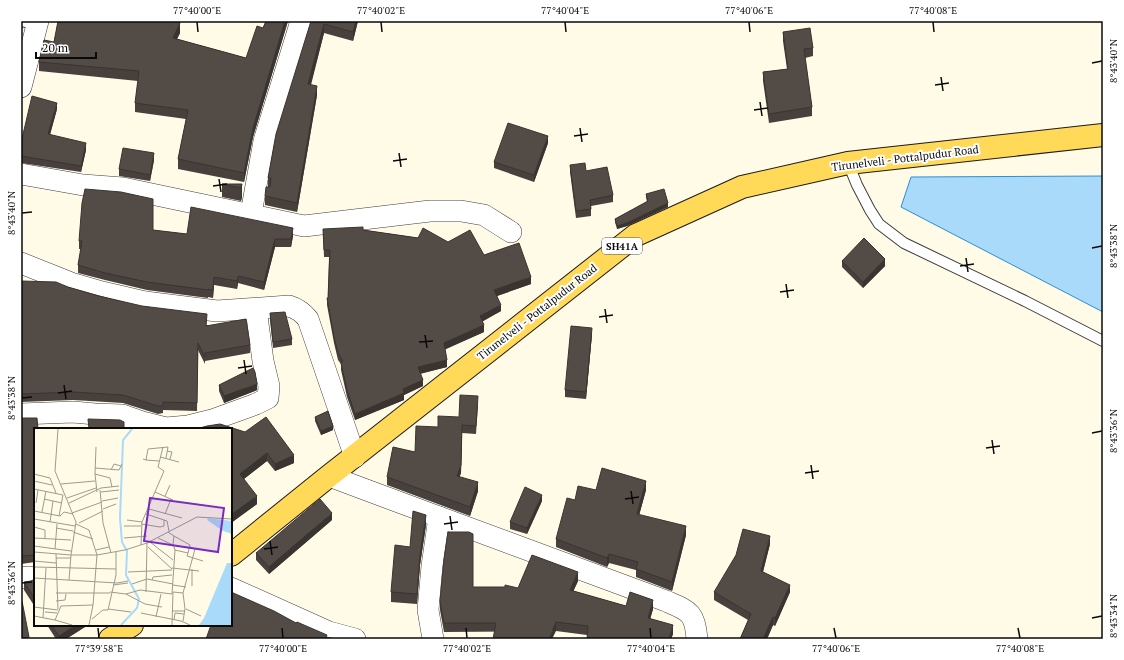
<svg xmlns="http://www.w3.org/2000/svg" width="1124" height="660" viewBox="0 0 1124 660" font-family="'PT Serif',serif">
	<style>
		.water { fill: #a9daf9; stroke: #2c8ed4 }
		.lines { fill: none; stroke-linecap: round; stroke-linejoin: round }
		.service-casing { stroke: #3d3d3d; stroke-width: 12 }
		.minor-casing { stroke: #3d3d3d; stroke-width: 22 }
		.primary-casing { stroke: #1b1b1b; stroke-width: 24 }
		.service { stroke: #fff; stroke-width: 10 }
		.minor { stroke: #fff; stroke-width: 21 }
		.primary { stroke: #ffd957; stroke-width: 22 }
		.wall { fill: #47403c }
		.shaded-wall { fill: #3a3431 }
		.building { fill: #534b46; stroke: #3a3431 }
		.ticks { fill: none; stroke: #0a0a0a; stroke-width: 1.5 }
		.labels { text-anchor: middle; stroke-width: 4; stroke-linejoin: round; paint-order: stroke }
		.shield { fill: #fff; stroke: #545454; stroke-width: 1 }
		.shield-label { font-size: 10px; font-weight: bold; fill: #0a0a0a }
		.street-label { font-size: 11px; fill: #0a0a0a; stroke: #fff }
		.inset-river { fill: none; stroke: #a9daf9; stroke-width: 2 }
		.inset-road { fill: none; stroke: #9d9b8f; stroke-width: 1 }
		.view { fill: #7b2cbf; fill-opacity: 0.15; stroke: #7b2cbf; stroke-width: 2 }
		.inset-edge { fill: none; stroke: #0a0a0a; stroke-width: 2 }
		.neatline { fill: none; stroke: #0a0a0a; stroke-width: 1.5 }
		.ticks-label { font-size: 10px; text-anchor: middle; fill: #0a0a0a }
	</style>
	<rect width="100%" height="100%" fill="#fffbe7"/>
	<path class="water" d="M 1103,176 L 1103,312 L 901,207 L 911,177 Z"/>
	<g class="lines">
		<g class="service-casing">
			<g id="service">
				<path d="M 21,21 L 37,24"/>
				<path d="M 848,163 L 857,185 L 870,210 L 879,224 L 904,243 L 1025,301 L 1103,341"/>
			</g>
		</g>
		<g class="minor-casing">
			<g id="minor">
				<path d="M 21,87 L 38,21"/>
				<path d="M 21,174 L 83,185 L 123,188 L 304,226 L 430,211 L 461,211 L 484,215 L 511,232"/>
				<path d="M 251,214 L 264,141 L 301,21"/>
				<path d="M 21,263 L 71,283 L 102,292 L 145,302 L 217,311 L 289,306 C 298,309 302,312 308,319 L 355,457"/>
				<path d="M 21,414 L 73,412 L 95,414 L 122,415 L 142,422 L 166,428 L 188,426 L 212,420 L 256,404 L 268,398 L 269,386 L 263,361 L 256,309"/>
				<path d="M 329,476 L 439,517 L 432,566 L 428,610 L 433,639"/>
				<path d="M 439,517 L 666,601 C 689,611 695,612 697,639"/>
				<path d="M 21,578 L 29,577"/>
				<path d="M 231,588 L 329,632 L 355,639"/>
			</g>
		</g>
		<g class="primary-casing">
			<g id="primary">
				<path d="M 231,555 L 329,476 L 636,235 L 742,187 L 848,163 L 1103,135"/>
				<path d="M 110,639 L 132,625"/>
			</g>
		</g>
		<use href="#service" class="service"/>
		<use href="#minor" class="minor"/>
		<use href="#primary" class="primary"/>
	</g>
	<g class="wall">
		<path d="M 58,21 L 180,21 L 179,23 L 180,33 L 177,39 L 246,58 L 263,28 L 266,21 L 288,21 L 253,137 L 244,182 L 178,169 L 178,159 L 186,119 L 135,112 L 135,103 L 138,81 L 39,71 L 39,62 L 54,42 Z"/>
		<path d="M 311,21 L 358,21 L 353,41 L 324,33 L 311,85 L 317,95 L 297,212 L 265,205 L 265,196 L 268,187 L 268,178 Z"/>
		<path d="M 783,32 L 813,48 L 813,56 L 805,58 L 812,107 L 812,116 L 769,123 L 763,81 L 763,72 L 787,69 L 783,41 Z"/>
		<path d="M 57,109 L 50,135 L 86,150 L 81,172 L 21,163 L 21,143 Z"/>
		<path d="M 548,143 L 534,182 L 494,168 L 494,162 Z"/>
		<path d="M 154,160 L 150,181 L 119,176 L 119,169 Z"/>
		<path d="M 570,165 L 586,171 L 613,195 L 613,202 L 591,206 L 591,216 L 576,218 L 570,172 Z"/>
		<path d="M 222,184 L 242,184 L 242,197 L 241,201 L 222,197 Z"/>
		<path d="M 646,194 L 668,207 L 627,226 L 617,229 L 615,222 L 615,219 L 647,202 L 646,197 Z"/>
		<path d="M 323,229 L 363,230 L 448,242 L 484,255 L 531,284 L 497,296 L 501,311 L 482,321 L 484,332 L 445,349 L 447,367 L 420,374 L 423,386 L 404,395 L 404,400 L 355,420 L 347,397 L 341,370 L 341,364 L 338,360 L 334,343 L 327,305 L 327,298 L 328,298 L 329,257 L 324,257 Z"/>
		<path d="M 153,230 L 187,234 L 293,236 L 291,247 L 275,247 L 264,290 L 238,283 L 237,289 L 214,285 L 213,298 L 208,297 L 208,298 L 147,290 L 105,280 L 78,273 L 78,265 L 81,249 L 79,249 L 79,241 Z"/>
		<path d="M 842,261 L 885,266 L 863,288 L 842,267 Z"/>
		<path d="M 21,281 L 68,287 L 207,325 L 250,345 L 250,353 L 205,361 L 205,364 L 198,350 L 197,411 L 163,410 L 163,413 L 158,414 L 123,403 L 73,400 L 21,402 Z"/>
		<path d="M 270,313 L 292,339 L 292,345 L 273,348 L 270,319 Z"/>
		<path d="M 592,334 L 586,399 L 565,397 L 565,390 Z"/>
		<path d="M 219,385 L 257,390 L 224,403 L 219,391 Z"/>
		<path d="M 478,404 L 476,434 L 462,433 L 461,473 L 459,477 L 478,491 L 470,516 L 387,485 L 387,477 L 415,452 L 438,427 L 459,417 Z"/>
		<path d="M 315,417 L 333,430 L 321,435 L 315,421 Z"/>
		<path d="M 21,418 L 35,429 L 35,562 L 21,564 Z"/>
		<path d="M 231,429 L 294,463 L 275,471 L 267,461 L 244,479 L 257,504 L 231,523 Z"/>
		<path d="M 596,490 L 646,490 L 639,515 L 686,535 L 672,591 L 636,577 L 636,570 L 609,563 L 607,567 L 556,547 L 556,539 L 575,500 Z"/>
		<path d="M 542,501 L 527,534 L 510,529 L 510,522 Z"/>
		<path d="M 332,520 L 269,574 L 256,560 L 256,553 Z"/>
		<path d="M 426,525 L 420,565 L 417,604 L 391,602 L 391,592 L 410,547 Z"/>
		<path d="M 770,544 L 763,572 L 790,592 L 775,626 L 773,625 L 767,639 L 740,639 L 748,620 L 714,600 L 714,592 Z"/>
		<path d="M 35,579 L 35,607 L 24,590 L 24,582 L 31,581 Z"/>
		<path d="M 578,581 L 573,591 L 626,606 L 653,609 L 650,619 L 673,634 L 671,639 L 587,639 L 587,635 L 556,631 L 444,632 L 440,610 L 440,601 L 473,587 L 518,588 Z"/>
		<path d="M 47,625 L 88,625 L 66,639 L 56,639 Z"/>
	</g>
	<g class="shaded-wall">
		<path d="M 177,21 L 180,21 L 178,27 L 180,23 L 180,33 L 173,47 L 173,38 Z"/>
		<path d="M 285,21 L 288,21 L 253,137 L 244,182 L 244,173 L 253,128 Z"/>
		<path d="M 356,21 L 358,21 L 353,41 L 353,32 Z"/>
		<path d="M 324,24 L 324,33 L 308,94 L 308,84 Z"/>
		<path d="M 317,86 L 317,95 L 297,212 L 297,203 Z"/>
		<path d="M 57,103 L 57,109 L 48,141 L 48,134 Z"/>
		<path d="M 548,136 L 548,143 L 534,182 L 534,175 Z"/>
		<path d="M 86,143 L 86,150 L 81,172 L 81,166 Z"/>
		<path d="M 154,153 L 154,160 L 150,181 L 150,175 Z"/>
		<path d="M 242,184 L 242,197 L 241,201 L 241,188 Z"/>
		<path d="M 668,203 L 668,207 L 627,226 L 617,229 L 617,226 Z"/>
		<path d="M 293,228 L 293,236 L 291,247 L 291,239 Z"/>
		<path d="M 275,239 L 275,247 L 264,290 L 264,282 Z"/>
		<path d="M 885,259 L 885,266 L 863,288 L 863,282 Z"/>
		<path d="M 238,276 L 238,283 L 237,289 L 237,281 Z"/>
		<path d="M 214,277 L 214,285 L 213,298 L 213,290 Z"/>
		<path d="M 531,277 L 531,284 L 494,297 L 494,290 Z"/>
		<path d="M 501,305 L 501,311 L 480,323 L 480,316 Z"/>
		<path d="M 484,325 L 484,332 L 444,350 L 444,343 Z"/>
		<path d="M 592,328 L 592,334 L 586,399 L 586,392 Z"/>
		<path d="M 447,360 L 447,367 L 418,374 L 418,367 Z"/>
		<path d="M 423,380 L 423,386 L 404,395 L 404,400 L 355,420 L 355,414 L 403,389 Z"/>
		<path d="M 257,384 L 257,390 L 224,403 L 224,396 Z"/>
		<path d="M 462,425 L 461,473 L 457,484 L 457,476 Z"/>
		<path d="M 333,426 L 333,430 L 321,435 L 321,431 Z"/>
		<path d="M 267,453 L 267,461 L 240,482 L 240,474 Z"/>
		<path d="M 294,455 L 294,463 L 275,471 L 275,464 Z"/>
		<path d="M 646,481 L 646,490 L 637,523 L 637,514 Z"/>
		<path d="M 478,482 L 478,491 L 470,516 L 470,507 Z"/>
		<path d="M 542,495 L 542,501 L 527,534 L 527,528 Z"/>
		<path d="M 257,496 L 257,504 L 231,523 L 231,515 Z"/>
		<path d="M 332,513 L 332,520 L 269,574 L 269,567 Z"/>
		<path d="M 426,515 L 426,525 L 420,565 L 417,604 L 417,594 L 420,555 Z"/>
		<path d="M 686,526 L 686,535 L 672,591 L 672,582 Z"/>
		<path d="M 770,536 L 770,544 L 761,579 L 761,571 Z"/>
		<path d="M 609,554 L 609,563 L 607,567 L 607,558 Z"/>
		<path d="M 578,572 L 578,581 L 570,599 L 570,590 Z"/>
		<path d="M 790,585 L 790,592 L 775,626 L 775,618 Z"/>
		<path d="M 653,600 L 653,609 L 648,627 L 648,618 Z"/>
		<path d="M 773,617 L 773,625 L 767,639 L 763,639 Z"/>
		<path d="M 556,622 L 556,631 L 552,639 L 549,639 Z"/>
		<path d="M 76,625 L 88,625 L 66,639 L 59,639 L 59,636 Z"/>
		<path d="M 673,625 L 673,634 L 671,639 L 669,639 Z"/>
	</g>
	<g class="building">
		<path d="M 58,21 L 177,21 L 177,22 L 180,23 L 173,38 L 246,58 L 257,26 L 263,28 L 266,21 L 285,21 L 253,128 L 244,173 L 178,159 L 188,110 L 135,103 L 139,71 L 39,62 L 44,40 L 54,42 Z"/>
		<path d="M 311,21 L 356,21 L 353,32 L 324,24 L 308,84 L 317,86 L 297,203 L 265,196 L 266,187 L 270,187 L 271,178 L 268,178 L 276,134 Z"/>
		<path d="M 810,28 L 813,48 L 804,49 L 812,107 L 769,114 L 763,72 L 788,69 L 783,32 Z"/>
		<path d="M 32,96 L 57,103 L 48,134 L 86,143 L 81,166 L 21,156 L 21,143 Z"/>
		<path d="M 508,123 L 548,136 L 534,175 L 494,162 Z"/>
		<path d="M 123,148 L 154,153 L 150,175 L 119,169 Z"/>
		<path d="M 585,163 L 586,171 L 607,167 L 613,195 L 590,200 L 591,209 L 576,211 L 570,165 Z"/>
		<path d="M 222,184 L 242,184 L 241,188 Z"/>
		<path d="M 85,189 L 121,192 L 153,199 L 153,230 L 187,234 L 191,207 L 293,228 L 291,239 L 275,239 L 264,282 L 238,276 L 237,281 L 214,277 L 213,290 L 208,289 L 208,290 L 147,282 L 105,273 L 78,265 L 82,241 L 79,241 L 82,203 Z"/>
		<path d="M 664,189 L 668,203 L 627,223 L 617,226 L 615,219 L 648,201 L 646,194 Z"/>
		<path d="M 363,227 L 363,230 L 418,238 L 423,228 L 448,242 L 470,230 L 484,255 L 519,243 L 531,277 L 494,290 L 501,305 L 480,316 L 484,325 L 444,343 L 447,360 L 418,367 L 423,380 L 403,389 L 404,393 L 355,414 L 347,390 L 341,363 L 343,361 L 338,353 L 334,337 L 327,298 L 328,298 L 330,250 L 324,250 L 323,229 Z"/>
		<path d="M 864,238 L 885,259 L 863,282 L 842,261 Z"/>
		<path d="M 21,281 L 56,282 L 68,287 L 99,296 L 142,306 L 207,314 L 206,326 L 246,319 L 250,345 L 205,353 L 205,357 L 198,343 L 197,403 L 163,402 L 163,406 L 158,406 L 123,395 L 73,392 L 21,394 Z"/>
		<path d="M 285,312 L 292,339 L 273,342 L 270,313 Z"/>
		<path d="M 571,326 L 592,328 L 586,392 L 565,390 Z"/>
		<path d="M 253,368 L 255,372 L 257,384 L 224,396 L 219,385 Z"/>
		<path d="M 460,395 L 478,396 L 476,426 L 462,425 L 461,465 L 457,476 L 478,482 L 470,507 L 387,477 L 393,447 L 415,452 L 416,426 L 438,427 L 438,416 L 459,417 Z"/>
		<path d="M 328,411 L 333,426 L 321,431 L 315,417 Z"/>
		<path d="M 266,417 L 294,455 L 275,464 L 267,453 L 240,474 L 257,496 L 231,515 L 231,429 L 196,429 L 207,426 L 220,424 L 245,432 Z"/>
		<path d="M 21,418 L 37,418 L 38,429 L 35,429 L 35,555 L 21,556 Z"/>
		<path d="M 88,419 L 120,420 L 124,422 L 124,429 L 89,429 Z"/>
		<path d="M 602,468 L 646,481 L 637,514 L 686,526 L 672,582 L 636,569 L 638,562 L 609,554 L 607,558 L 556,539 L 567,498 L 575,500 L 578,486 L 596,490 Z"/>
		<path d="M 525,487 L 542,495 L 527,528 L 510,522 Z"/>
		<path d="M 320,499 L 332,513 L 269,567 L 256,553 Z"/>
		<path d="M 413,511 L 426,515 L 420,555 L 417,594 L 391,592 L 395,545 L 410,547 Z"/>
		<path d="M 743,529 L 770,536 L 761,571 L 790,585 L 775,618 L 773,617 L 763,639 L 740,639 L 751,614 L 714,592 L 736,555 Z"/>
		<path d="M 448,532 L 469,532 L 473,534 L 473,587 L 505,587 L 505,585 L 518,588 L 532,555 L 578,572 L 570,590 L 626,606 L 630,592 L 653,600 L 648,618 L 673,625 L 669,639 L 587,639 L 588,626 L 556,622 L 549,639 L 493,639 L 496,623 L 444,623 L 440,601 L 444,559 Z"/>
		<path d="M 35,579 L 35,599 L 24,582 L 31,581 Z"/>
		<path d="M 231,592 L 274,611 L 296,623 L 297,622 L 327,635 L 326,637 L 335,639 L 206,639 L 211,625 L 231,625 Z"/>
		<path d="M 22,601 L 29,637 L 21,639 L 21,602 Z"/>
		<path d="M 51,625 L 76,625 L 59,636 Z"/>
	</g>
	<path class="ticks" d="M 197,22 L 198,32M 381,22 L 382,32M 565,22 L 566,32M 749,22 L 750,32M 933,22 L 934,32M 1092,63 L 1102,61M 941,77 L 943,91M 935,85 L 949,83M 760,102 L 762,116M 754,110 L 768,108M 580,128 L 582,142M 574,136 L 588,134M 399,153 L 401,167M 393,161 L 407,159M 219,179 L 221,192M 213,186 L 227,184M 22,213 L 32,212M 1092,248 L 1102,246M 966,258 L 968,272M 960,266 L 974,264M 786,284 L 788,298M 780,292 L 794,290M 605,309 L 607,323M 599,317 L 613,315M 425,335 L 427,348M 419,342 L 433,341M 244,360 L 246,374M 238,368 L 252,366M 64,385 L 66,399M 58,393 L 72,391M 22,398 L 32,397M 1092,433 L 1102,431M 992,440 L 994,454M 986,448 L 1000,446M 811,465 L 813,479M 805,473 L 819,471M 631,491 L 633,504M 625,499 L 639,497M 450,516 L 452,530M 444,524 L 458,522M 270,541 L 272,555M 264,549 L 278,547M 22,583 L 32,582M 1092,618 L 1102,616M 98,628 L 99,638M 282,628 L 283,638M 466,628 L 467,638M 650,628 L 651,638M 834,628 L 836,638M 1018,628 L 1020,638"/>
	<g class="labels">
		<rect class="shield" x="602" y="238" width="40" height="16" rx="3"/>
		<g class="shield-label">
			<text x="622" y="250">SH41A</text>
		</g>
		<g class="street-label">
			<text transform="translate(905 158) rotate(-7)" y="4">Tirunelveli - Pottalpudur Road</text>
			<text transform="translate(537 312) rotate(-38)" y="4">Tirunelveli - Pottalpudur Road</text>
		</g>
	</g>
	<g transform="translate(34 428)">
		<rect width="198" height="198" fill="#fffbe7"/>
		<path d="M 174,90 L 198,93 L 198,106 L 189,103 L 173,92 ZM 193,135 L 198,135 L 198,197 L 165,197 L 170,190 Z" fill="#a9daf9"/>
		<path class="inset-river" d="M 87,197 L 103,180 L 105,171 L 92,147 L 93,123 L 88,114 L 86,90 L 89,12 L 98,1"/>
		<path class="inset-road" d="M 24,1 L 21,43 L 42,94 L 37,127 L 63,127M 62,19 L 61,46 L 63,64M 133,23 L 138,24 L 136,31M 126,29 L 145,34M 109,31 L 112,32 L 114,21 L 134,19 L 132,30M 112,32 L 125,33M 61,40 L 85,42 L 88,36M 77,42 L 80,36 L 87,38M 0,46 L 16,50 L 22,65M 61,46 L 76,50 L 78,59M 0,53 L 18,57M 27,56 L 61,53M 0,61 L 29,67 L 25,88M 66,62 L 69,95 L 77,125M 67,64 L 85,62M 121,64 L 139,72M 131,68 L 136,57M 33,70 L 62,60M 10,71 L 28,75M 68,73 L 84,70M 2,75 L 4,62M 35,75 L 67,60 L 85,58M 69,81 L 82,76M 115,81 L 148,90M 0,83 L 26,88 L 30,84 L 39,86M 8,84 L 12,63M 38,85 L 68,74M 112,86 L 133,93 L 135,103M 131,86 L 137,71M 0,91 L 41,98M 93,92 L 108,94M 16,94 L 19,73M 45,95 L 69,83M 42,96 L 55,102 L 63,127M 107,96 L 126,99 L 130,98 L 130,92M 90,98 L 107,98M 0,99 L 11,102 L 11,111M 22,100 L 39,103M 39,104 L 59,111M 140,108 L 156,117 L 154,125 L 141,122M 0,110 L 37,112M 90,110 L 113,108M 124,110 L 139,117M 116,114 L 139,132M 107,117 L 108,94 L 130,43 L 124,39 L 129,19M 0,118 L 37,123M 114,119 L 138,141M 21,121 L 23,96M 62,122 L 75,119M 0,124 L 37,127M 154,125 L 153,128 L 169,133M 22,126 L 24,181M 22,130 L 37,130M 0,133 L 22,135M 1,139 L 82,141M 138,140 L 165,143M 94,144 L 138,142M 0,150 L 83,155 L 94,153M 35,152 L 37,127M 118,152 L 119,149 L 138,147M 98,156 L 113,151 L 139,156M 79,157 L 94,155M 139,157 L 152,159M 158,158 L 158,141M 76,164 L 92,166 L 106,162 L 138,166 L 141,122 L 139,116 L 140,108 L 134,104M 112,164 L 113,115M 22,165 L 76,165M 92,166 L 111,176 L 128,179M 22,173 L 31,172 L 32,166M 0,179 L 24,182M 74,181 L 97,184M 152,181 L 167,188M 138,183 L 151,183M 11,184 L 23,185M 107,185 L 147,193 L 156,197M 0,188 L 21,192 L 27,178 L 59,177 L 63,127 L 91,122 L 113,115 L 163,89 L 198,91M 122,189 L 127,166M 9,190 L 12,140M 58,191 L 69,182 L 74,182 L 82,147 L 82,124M 21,192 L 38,197M 140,192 L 141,185 L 150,186M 149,193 L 151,181 L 149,165 L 161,121 L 156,119M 55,197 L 59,177M 138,197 L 139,164 L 149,165"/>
		<path class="view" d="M 116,70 L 190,80 L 184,124 L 110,113 Z"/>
		<rect width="198" height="198" class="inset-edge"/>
	</g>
	<rect width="1124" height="660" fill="none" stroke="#ffffff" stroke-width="44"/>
	<path d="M36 52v6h60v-6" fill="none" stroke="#0a0a0a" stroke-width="2"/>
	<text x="42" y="52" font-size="12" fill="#0a0a0a" stroke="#ffffff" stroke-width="3" paint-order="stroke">20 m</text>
	<rect x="22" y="22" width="1080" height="616" class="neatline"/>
	<g class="ticks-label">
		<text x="197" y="14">77°40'00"E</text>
		<text x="381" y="14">77°40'02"E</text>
		<text x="565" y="14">77°40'04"E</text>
		<text x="749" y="14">77°40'06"E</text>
		<text x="933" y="14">77°40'08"E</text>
		<text transform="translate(1113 61) rotate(-90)" y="4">8°43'40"N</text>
		<text transform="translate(11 213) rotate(-90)" y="4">8°43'40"N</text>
		<text transform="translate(1113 246) rotate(-90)" y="4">8°43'38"N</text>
		<text transform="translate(11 398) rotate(-90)" y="4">8°43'38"N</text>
		<text transform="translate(1113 431) rotate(-90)" y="4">8°43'36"N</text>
		<text transform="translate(11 583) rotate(-90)" y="4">8°43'36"N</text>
		<text transform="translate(1113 616) rotate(-90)" y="4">8°43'34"N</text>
		<text x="99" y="652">77°39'58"E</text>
		<text x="283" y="652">77°40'00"E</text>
		<text x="467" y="652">77°40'02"E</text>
		<text x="651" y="652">77°40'04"E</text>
		<text x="836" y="652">77°40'06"E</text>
		<text x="1020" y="652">77°40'08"E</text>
	</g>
</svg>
